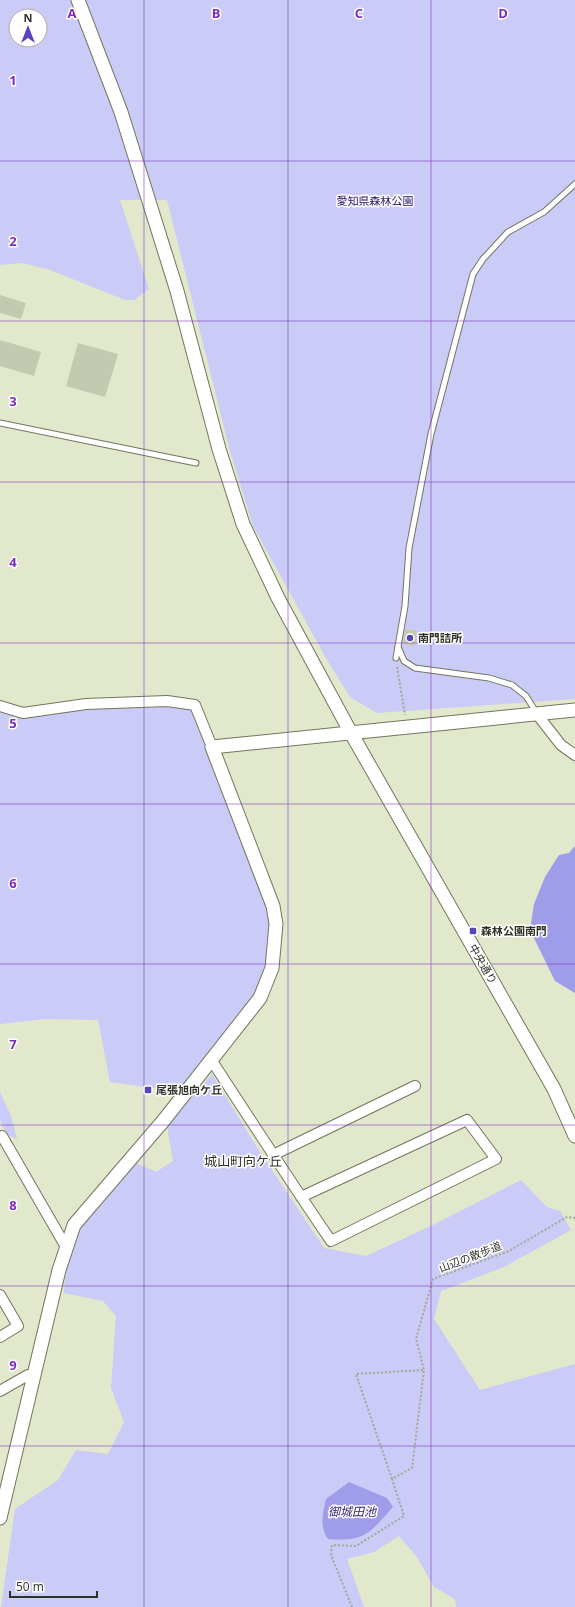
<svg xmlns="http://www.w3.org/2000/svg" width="575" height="1607" viewBox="0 0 575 1607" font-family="'Open Sans','Noto Sans JP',sans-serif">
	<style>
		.green { fill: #cacbf6; fill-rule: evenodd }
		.water { fill: #9f9de9 }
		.building { fill: #c4caaf }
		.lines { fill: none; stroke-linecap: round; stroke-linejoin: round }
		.service-casing { stroke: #71765d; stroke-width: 7 }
		.minor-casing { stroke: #71765d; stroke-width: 12 }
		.tertiary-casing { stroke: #71765d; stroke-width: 15 }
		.path { stroke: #a3a892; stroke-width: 2; stroke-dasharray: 2 2; stroke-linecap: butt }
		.service { stroke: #fff; stroke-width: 5 }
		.minor { stroke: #fff; stroke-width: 10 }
		.tertiary { stroke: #fff; stroke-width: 13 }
		.grid { fill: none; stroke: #7b2cbf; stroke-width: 1; stroke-opacity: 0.55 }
		.poi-dot { fill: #5845bd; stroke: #fff; stroke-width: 1.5 }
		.labels { text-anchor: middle; stroke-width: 3; stroke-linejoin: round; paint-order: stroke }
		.park-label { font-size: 11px; fill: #28116a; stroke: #fff }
		.poi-label { font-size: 11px; font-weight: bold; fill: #2f3126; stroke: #fff; text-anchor: start }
		.street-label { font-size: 11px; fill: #2f3126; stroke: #fff }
		.water-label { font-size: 12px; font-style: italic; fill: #2e1b72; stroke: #fff }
		.quarter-label { font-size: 13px; fill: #2f3126; stroke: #fff }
		.grid-label { font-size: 13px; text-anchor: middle; font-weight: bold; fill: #7b2cbf; stroke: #fff; stroke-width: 3; stroke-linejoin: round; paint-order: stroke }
	</style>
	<rect width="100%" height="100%" fill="#e1e8cc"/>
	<g class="green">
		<path d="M 0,0 L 575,0 L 575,699 L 377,713 L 350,697 L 327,660 L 253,526 L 230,451 L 167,200 L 120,200 L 149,289 L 134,300 L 125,300 L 50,270 L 23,263 L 0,265 ZM 16,16 L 40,16 L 40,40 L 16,40 Z"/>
		<path d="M 167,702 L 193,707 L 271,907 L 268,966 L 255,994 L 199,1071 L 180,1088 L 160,1089 L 110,1082 L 98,1020 L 46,1019 L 0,1024 L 0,708 L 87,707 Z"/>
		<path d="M 212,1074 L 256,1146 L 324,1248 L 366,1256 L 435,1224 L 521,1180 L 547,1207 L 560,1211 L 571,1230 L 504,1267 L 441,1291 L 434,1319 L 480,1390 L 575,1364 L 575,1607 L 456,1607 L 455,1599 L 434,1587 L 417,1557 L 399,1536 L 374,1552 L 347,1559 L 364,1607 L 1,1607 L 15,1509 L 58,1480 L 76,1450 L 108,1454 L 124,1422 L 111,1388 L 116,1316 L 103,1301 L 64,1293 L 66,1258 L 79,1227 L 136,1163 L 156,1172 L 173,1161 L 167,1126 Z"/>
		<path d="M 0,1092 L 11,1116 L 17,1139 L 6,1134 L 0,1120 Z"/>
	</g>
	<g class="water">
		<path d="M 575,846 L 575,993 L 555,981 L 530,930 L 534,904 L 545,877 L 559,855 L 569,853 Z"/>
		<path d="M 349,1482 L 387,1498 L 393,1507 C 370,1533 365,1542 328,1539 C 319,1527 323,1513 326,1499 Z"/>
	</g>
	<g class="building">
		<path d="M 0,295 L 26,303 L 21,319 L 0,313 Z"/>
		<path d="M 0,340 L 41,352 L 34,376 L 0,366 Z"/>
		<path d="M 78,343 L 118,354 L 105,397 L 66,386 Z"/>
		<path d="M 405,629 L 417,631 L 415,646 L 403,644 Z"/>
	</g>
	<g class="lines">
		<g class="service-casing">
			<g id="service">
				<path d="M 0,423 L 196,463"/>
				<path d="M 398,647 L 404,661 L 415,668 L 489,678 L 512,685 L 526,696 L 536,712"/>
				<path d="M 396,658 L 405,606 L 409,548 L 431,434 L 473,274 L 483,259 L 508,232 L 544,212 L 575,184"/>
			</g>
		</g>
		<g class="minor-casing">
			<g id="minor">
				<path d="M 0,706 L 23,713 L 86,704 L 167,701 L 195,705 L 212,747"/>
				<path d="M 536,713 L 561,745 L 575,755"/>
				<path d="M 212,1061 C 251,1121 290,1181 331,1241 L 496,1159 L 467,1120 L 301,1197"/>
				<path d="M 0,1137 L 2,1136 L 66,1247"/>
				<path d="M 273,1155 L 415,1086"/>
				<path d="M 0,1295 L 18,1326 L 0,1337"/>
				<path d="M 0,1391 L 28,1375 L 34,1378"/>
			</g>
		</g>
		<g class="tertiary-casing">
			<g id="tertiary">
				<path d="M 78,0 L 121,112 L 177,291 L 219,449 L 243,524 L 278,598 L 351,733 L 554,1089 L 575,1136"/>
				<path d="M 0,1518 L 59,1270 L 74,1225 L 164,1120 L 260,998 L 272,968 L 276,924 L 273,906 L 212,747 L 575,710"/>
			</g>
		</g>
		<g class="path">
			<path d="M 397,667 L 405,715"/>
			<path d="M 392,1479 L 356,1374 L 424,1370"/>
			<path d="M 352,1607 L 331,1555 L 332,1545 L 356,1546 L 404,1516 L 392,1479 L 412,1468 L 424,1370 L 416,1339 L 433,1279 L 509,1251 L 567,1217 L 575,1218"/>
		</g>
		<use href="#service" class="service"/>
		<use href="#minor" class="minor"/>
		<use href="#tertiary" class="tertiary"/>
	</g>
	<path class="grid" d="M 144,0 L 144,1607M 288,0 L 288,1607M 431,0 L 431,1607M 0,161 L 575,161M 0,321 L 575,321M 0,482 L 575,482M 0,643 L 575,643M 0,804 L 575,804M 0,964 L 575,964M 0,1125 L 575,1125M 0,1286 L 575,1286M 0,1446 L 575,1446"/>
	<g class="poi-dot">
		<circle cx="410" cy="638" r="4"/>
		<rect x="469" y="927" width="8" height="8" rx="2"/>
		<rect x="144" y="1086" width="8" height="8" rx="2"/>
	</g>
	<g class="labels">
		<g class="park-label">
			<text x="375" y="205">愛知県森林公園</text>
		</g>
		<g class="poi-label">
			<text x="418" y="642">南門詰所</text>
			<text x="481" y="935">森林公園南門</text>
			<text x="156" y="1094">尾張旭向ケ丘</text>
		</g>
		<g class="street-label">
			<text transform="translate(483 964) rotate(60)" y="4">中央通り</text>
			<text transform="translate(470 1257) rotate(-21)" y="4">山辺の散歩道</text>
		</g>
		<g class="water-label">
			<text x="352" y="1516">御城田池</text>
		</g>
		<g class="quarter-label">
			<text x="243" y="1166">城山町向ケ丘</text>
		</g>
	</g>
	<g class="grid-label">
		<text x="72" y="18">A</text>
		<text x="216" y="18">B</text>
		<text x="359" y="18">C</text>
		<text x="503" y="18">D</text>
		<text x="13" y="85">1</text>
		<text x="13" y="246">2</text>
		<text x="13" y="406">3</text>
		<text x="13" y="567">4</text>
		<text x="13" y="728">5</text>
		<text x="13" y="888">6</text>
		<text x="13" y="1049">7</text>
		<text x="13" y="1210">8</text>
		<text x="13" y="1370">9</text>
	</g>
	<g transform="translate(28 28)"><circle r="19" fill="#ffffff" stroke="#acada8"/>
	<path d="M0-3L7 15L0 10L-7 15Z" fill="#5845bd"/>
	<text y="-6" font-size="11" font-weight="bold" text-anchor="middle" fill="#2f3126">N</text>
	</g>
	<path d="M10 1591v6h87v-6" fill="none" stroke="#2f3126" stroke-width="2"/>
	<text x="16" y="1591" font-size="12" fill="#2f3126" stroke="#ffffff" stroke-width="3" paint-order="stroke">50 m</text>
</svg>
